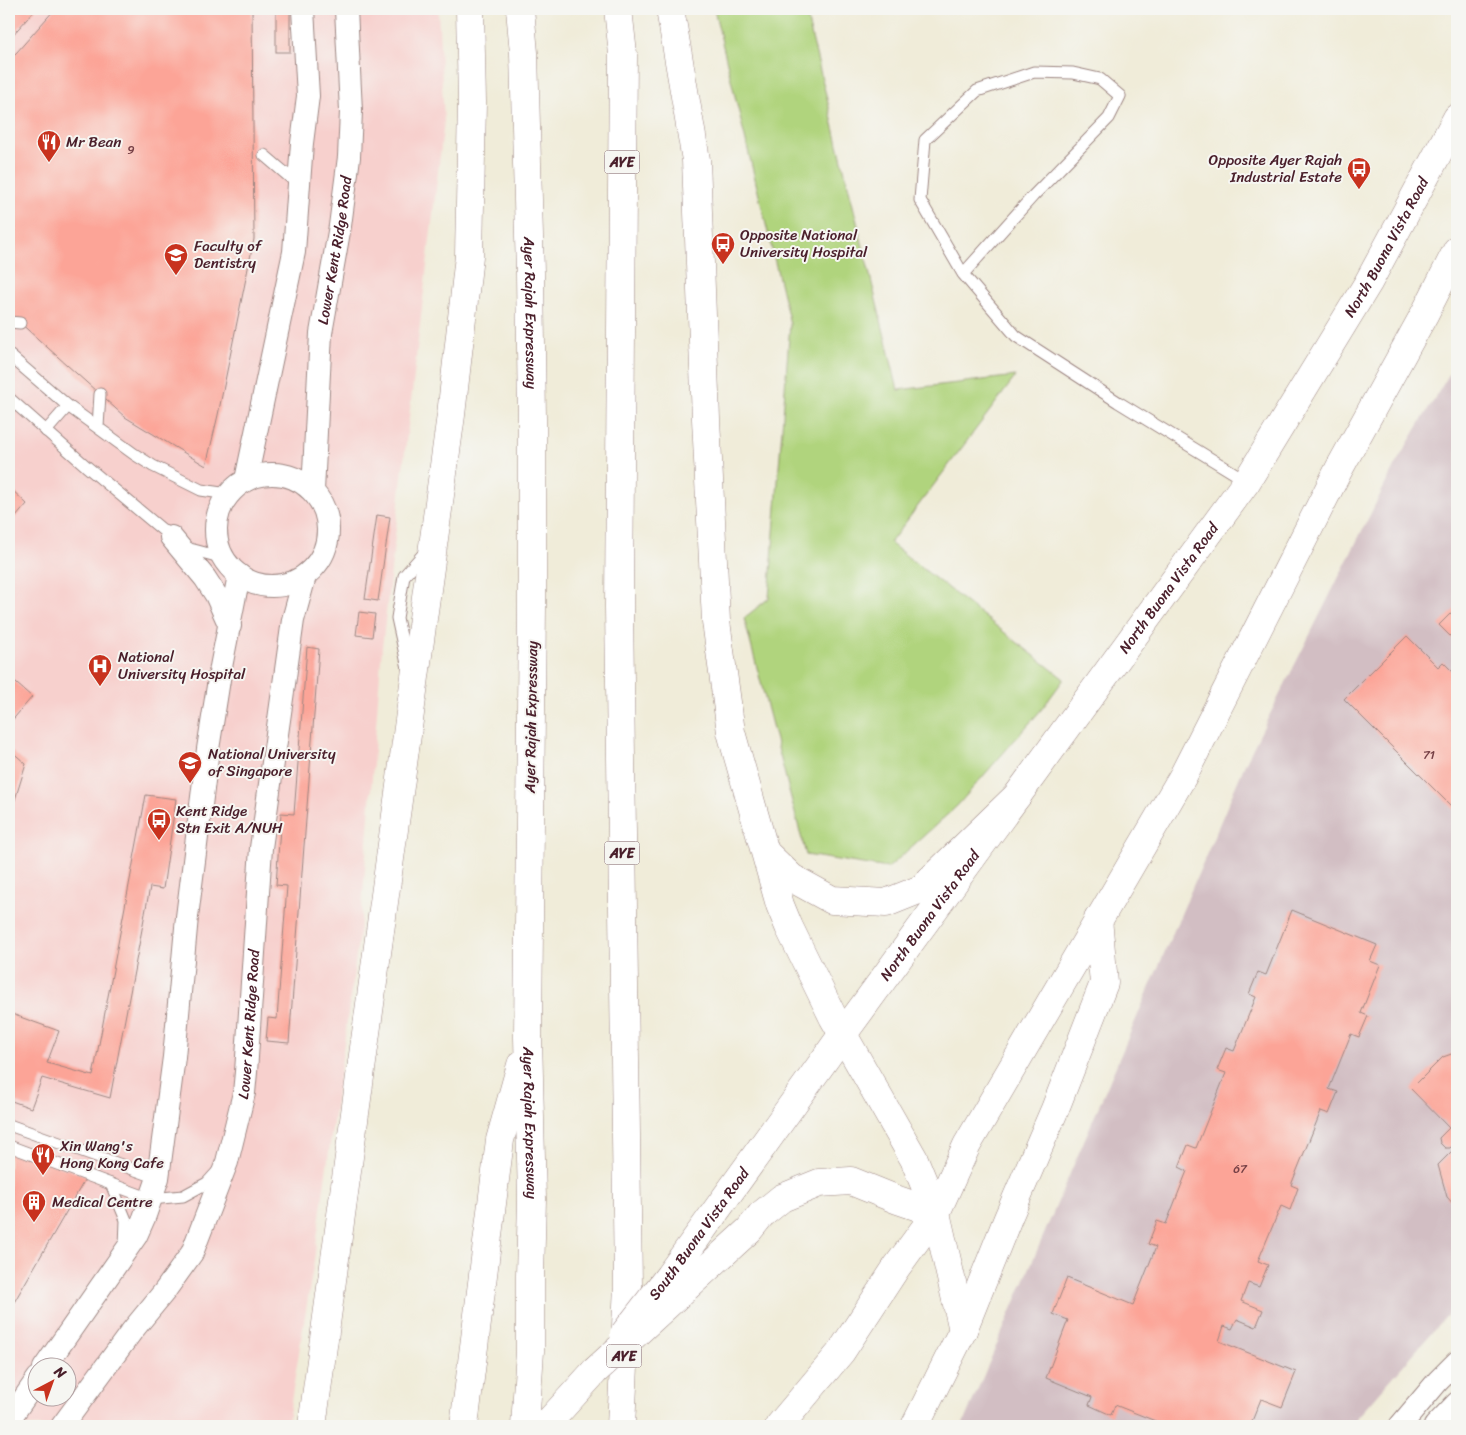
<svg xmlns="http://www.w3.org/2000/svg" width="1466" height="1435" viewBox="0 0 1466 1435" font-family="Sriracha,sans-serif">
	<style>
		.built { fill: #f7d0cd; fill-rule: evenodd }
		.industrial { fill: #d2bec3 }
		.green { fill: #b0d47d; stroke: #7d7a54 }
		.building { fill: #fca497 }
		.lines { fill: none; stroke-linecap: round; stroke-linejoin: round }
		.lane-casing { stroke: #9d8682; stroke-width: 13 }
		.street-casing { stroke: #9d8682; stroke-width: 24 }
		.primary-casing { stroke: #9d8682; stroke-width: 29 }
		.highway-casing { stroke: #9d8682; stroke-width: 29 }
		.lane { stroke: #fff; stroke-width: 11 }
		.street { stroke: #fff; stroke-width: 22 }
		.primary { stroke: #fff; stroke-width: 28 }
		.highway { stroke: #fff; stroke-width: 28 }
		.primary-bridge-casing { stroke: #9d8682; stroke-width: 29; stroke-linecap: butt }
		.highway-bridge-casing { stroke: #9d8682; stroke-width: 29; stroke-linecap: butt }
		.primary-bridge { stroke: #fff; stroke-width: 28 }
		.highway-bridge { stroke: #fff; stroke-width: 28 }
		.labels { text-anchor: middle; stroke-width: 4; stroke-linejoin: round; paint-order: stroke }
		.number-label { font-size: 12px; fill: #764046 }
		.shield { fill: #f6f6f2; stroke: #7e6067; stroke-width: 1 }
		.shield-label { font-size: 14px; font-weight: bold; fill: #4a1f2b }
		.poi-label { font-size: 15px; fill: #4a1f2b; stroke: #f6f6f2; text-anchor: start }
		.street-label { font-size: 15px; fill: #4a1f2b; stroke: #f6f6f2 }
	</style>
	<rect width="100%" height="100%" fill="#f6f6f2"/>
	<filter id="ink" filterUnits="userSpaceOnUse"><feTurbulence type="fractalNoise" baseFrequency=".02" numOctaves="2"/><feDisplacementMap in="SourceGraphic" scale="10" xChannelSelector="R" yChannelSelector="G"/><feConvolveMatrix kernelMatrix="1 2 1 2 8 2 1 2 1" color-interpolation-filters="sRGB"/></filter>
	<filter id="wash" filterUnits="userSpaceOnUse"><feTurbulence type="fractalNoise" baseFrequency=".0096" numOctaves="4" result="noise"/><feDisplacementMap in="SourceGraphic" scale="20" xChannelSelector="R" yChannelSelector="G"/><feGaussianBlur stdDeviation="1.12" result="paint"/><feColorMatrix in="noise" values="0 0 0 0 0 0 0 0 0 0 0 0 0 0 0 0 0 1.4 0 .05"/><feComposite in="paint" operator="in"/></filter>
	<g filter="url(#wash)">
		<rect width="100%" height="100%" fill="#f0ecd9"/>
		<path class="built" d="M 9,9 L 438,9 L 444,121 L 382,647 L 361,920 L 313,1267 L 287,1426 L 9,1426 ZM 38,1368 L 68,1368 L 68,1398 L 38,1398 Z"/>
		<path class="industrial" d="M 1457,361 L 1457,1304 L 1350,1426 L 962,1426 L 1246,762 L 1395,465 Z"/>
		<path class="green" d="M 714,9 L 805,9 L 898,390 L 1016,376 L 890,543 L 1064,679 L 1041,710 L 957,806 L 888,868 L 806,855 L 744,618 L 769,598 L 790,324 Z"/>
		<g id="blocks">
			<g class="building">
				<path d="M 9,9 L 36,9 L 9,39 Z"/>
				<path d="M 55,9 L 252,9 L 254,239 L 218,415 L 206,466 L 125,417 L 9,313 L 9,61 Z"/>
				<rect x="276" y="9" width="14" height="43"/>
				<path d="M 9,487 L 27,504 L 9,525 Z"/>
				<path d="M 377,515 L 390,517 L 378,601 L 365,599 Z"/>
				<path d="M 1457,607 L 1457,643 L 1439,625 Z"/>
				<path d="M 359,612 L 375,614 L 372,637 L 356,635 Z"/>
				<path d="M 1407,636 L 1438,667 L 1443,662 L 1457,676 L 1457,812 L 1344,699 Z"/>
				<path d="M 307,647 L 319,649 L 289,1043 L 266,1041 L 268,1018 L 277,1019 L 287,886 L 276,885 L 281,813 L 294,814 Z"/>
				<path d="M 9,677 L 32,697 L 9,724 Z"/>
				<path d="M 9,749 L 26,764 L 9,819 Z"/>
				<path d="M 146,795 L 176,799 L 163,889 L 150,887 L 110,1098 L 42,1078 L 31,1108 L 9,1100 L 9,1013 L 59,1031 L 47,1063 L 93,1076 Z"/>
				<path d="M 1292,910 L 1377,945 L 1370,961 L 1380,965 L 1361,1013 L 1368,1016 L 1359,1037 L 1351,1034 L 1329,1089 L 1338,1092 L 1329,1114 L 1321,1111 L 1291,1185 L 1298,1188 L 1290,1210 L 1281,1206 L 1258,1261 L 1268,1265 L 1259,1287 L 1248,1283 L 1241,1301 L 1263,1310 L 1256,1327 L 1237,1319 L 1232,1329 L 1224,1326 L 1219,1341 L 1296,1372 L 1282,1407 L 1261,1399 L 1250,1426 L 1168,1426 L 1115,1405 L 1111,1415 L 1089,1405 L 1092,1397 L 1046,1378 L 1068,1320 L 1053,1314 L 1067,1278 L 1133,1305 L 1156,1247 L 1148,1244 L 1157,1221 L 1166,1224 L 1187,1171 L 1179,1167 L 1188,1145 L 1196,1148 L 1226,1073 L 1217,1070 L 1226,1048 L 1234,1051 L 1256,997 L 1249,994 L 1258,972 L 1266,975 Z"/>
				<path d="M 1457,1052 L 1457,1141 L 1450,1148 L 1445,1148 L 1440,1143 L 1439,1138 L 1449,1128 L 1411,1089 L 1443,1057 Z"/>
				<path d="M 1457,1146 L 1457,1208 L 1447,1197 L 1438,1165 Z"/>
				<path d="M 9,1150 L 87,1176 L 9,1311 Z"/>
			</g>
		</g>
	</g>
	<g filter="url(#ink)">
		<use href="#blocks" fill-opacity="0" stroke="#9d8682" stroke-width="1"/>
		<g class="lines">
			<g class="lane-casing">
				<g id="lane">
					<path d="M 264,155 L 299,185"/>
					<path d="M 963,274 L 1033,196 L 1109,118 L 1120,96 L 1100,79 L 1073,73 L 1034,72 L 977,91 L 925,140 L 920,200 L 963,274 L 1016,336 L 1118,402 L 1247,481"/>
					<path d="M 9,322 L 20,323"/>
					<path d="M 9,355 L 68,406 L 134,454 L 153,466 L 201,490 L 228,494"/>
					<path d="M 9,398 L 86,466 L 171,537 L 190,549 L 224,558"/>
					<path d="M 98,427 L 100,394"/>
					<path d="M 46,431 L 68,406"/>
					<path d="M 408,668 L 397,618 L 404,576 L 426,551"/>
					<path d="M 9,1125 L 158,1178"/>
					<path d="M 9,1146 L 151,1199 L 183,1196 L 207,1183 L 217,1172"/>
					<path d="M 111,1184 L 126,1220 L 125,1246"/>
				</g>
			</g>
			<g class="street-casing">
				<g id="street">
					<circle cx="272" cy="530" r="56"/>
					<path d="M 246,480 L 294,252 L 302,143 L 308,96 L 303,9"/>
					<path id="s1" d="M 313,491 L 321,333 L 340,226 L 349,157 L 351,111 L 346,9"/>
					<path d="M 171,537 L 205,578 L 216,595 L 230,626"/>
					<path d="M 44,1368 L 136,1236 L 144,1218 L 158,1178 L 174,1057 L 187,917 L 208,749 L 221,667 L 239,575"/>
					<path d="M 9,1424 L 11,1417 L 38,1378"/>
					<path id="s2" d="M 62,1426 L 132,1331 L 164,1292 L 192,1253 L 227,1162 L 244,1093 L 246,1072 L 261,848 L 293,620 L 305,576"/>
					<path d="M 1400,1426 L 1438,1381 L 1457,1362"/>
					<path d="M 1435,1426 L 1457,1403"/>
				</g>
			</g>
			<g class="primary-casing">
				<g id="primary">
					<path id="s3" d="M 762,1147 L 843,1034 L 871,996 L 1247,481 L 1368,283 L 1457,118"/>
					<path d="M 545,1426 L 595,1371"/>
					<path d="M 779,1426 L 841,1352 L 896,1268 L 936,1213 L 967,1145 L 1183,776 L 1339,469 L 1425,313 L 1457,250"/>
				</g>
			</g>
			<g class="highway-casing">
				<g id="highway">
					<path id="s4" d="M 520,9 L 524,53 L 530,273 L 532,419 L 532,604 L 528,1037 L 532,1199 L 530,1276 L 530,1351 L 525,1426"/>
					<path d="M 618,9 L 623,54 L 619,607 L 628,1286 L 621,1426"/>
					<path d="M 670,9 L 696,160 L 706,419 L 716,621 L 731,732 L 780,905 L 789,927 L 833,1017 L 914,1159 L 936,1213 L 963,1330"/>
					<path d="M 767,854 L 792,878 L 832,900 L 886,903 L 921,889 L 1018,795"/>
					<path d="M 761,1215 L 782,1198 L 819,1183 L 851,1181 L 898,1200 L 936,1213"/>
					<path d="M 312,1426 L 451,415 L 469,256 L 472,102 L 470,9"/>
					<path d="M 464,1426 L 500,1140 L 521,1065"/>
					<path d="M 915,1426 L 963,1330 L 1008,1218 L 1055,1109 L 1104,983 L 1098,919"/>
				</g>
			</g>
			<use href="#lane" class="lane"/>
			<use href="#street" class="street"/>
			<use href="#primary" class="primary"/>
			<use href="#highway" class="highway"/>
			<g class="primary-bridge-casing">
				<g id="primary-bridge">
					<path id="s5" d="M 624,1334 L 669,1276 L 762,1147"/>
				</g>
			</g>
			<g class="highway-bridge-casing">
				<path id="highway-bridge" d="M 595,1371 L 749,1230 L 761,1215"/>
			</g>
			<use href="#primary-bridge" class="primary-bridge"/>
			<use href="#highway-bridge" class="highway-bridge"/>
		</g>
	</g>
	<defs>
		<g id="restaurant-pin" transform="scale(1.25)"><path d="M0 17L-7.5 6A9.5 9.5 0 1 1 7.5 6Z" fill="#c8321e" stroke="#f6f6f2"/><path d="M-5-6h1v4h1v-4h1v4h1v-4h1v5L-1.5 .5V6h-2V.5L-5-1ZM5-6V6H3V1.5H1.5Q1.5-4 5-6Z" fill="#fff"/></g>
		<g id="bus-pin" transform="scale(1.25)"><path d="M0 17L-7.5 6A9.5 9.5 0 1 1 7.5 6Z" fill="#c8321e" stroke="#f6f6f2"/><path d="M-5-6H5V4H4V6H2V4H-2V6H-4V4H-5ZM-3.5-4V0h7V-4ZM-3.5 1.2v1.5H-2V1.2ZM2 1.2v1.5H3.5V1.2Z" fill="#fff"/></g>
		<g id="school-pin" transform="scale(1.25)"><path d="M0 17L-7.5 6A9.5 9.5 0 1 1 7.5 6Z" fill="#c8321e" stroke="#f6f6f2"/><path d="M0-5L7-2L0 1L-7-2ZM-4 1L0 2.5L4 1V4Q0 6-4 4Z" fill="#fff"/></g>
		<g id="hospital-pin" transform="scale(1.25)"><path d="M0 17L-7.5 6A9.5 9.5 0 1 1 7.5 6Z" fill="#c8321e" stroke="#f6f6f2"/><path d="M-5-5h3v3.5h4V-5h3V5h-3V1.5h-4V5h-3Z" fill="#fff"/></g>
		<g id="university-pin" transform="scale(1.25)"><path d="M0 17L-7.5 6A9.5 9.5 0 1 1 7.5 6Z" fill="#c8321e" stroke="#f6f6f2"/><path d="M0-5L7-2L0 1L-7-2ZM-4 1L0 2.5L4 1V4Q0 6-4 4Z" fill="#fff"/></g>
		<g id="building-pin" transform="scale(1.25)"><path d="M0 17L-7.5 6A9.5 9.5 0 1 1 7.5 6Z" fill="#c8321e" stroke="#f6f6f2"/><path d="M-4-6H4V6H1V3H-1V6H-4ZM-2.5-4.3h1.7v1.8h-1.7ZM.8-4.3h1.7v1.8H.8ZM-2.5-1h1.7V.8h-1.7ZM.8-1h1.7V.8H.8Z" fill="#fff"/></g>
	</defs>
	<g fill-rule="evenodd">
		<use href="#restaurant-pin" x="49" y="142"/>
		<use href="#bus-pin" x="1359" y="169"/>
		<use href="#bus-pin" x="723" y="244"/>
		<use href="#school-pin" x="176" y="255"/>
		<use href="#hospital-pin" x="100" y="666"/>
		<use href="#university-pin" x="190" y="763"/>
		<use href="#bus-pin" x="159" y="820"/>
		<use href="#restaurant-pin" x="43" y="1155"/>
		<use href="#building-pin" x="34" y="1202"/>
	</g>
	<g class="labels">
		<g class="number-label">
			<text x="131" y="154">9</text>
			<text x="1429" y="759">71</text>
			<text x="1240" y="1173">67</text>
		</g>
		<g class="shield">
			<rect x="604.5" y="150.5" width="35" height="23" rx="4"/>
			<rect x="604.5" y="841.5" width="35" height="23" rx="4"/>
			<rect x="606.5" y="1344.5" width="35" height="23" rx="4"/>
		</g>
		<g class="shield-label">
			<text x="622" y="167">AYE</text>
			<text x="622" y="858">AYE</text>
			<text x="624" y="1361">AYE</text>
		</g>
		<g class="poi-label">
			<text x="66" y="147">Mr Bean</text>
			<text x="1342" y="165" text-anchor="end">Opposite Ayer Rajah<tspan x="1342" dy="17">Industrial Estate</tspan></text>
			<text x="740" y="240">Opposite National<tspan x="740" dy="17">University Hospital</tspan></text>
			<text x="194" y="251">Faculty of<tspan x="194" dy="17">Dentistry</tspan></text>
			<text x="118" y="662">National<tspan x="118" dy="17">University Hospital</tspan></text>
			<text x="208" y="759">National University<tspan x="208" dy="17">of Singapore</tspan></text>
			<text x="176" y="816">Kent Ridge<tspan x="176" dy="17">Stn Exit A/NUH</tspan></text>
			<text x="60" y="1151">Xin Wang's<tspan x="60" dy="17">Hong Kong Cafe</tspan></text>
			<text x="52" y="1207">Medical Centre</text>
		</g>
		<g class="street-label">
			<text dy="5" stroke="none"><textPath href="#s3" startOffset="1096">North Buona Vista Road</textPath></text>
			<text dy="5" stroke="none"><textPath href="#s1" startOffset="242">Lower Kent Ridge Road</textPath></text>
			<text dy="5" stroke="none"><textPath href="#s4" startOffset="304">Ayer Rajah Expressway</textPath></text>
			<text dy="5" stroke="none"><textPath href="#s3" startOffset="691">North Buona Vista Road</textPath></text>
			<text transform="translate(531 717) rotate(-89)" y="5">Ayer Rajah Expressway</text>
			<text dy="5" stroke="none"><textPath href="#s3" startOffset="286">North Buona Vista Road</textPath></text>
			<text dy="5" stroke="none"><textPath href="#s2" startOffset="454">Lower Kent Ridge Road</textPath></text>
			<text dy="5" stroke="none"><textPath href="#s4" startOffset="1114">Ayer Rajah Expressway</textPath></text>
			<text dy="5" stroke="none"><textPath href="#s5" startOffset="125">South Buona Vista Road</textPath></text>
		</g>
	</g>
	<rect width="1466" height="1435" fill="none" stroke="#f6f6f2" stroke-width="30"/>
	<g transform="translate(52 1382) rotate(41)"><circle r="24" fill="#f6f6f2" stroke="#b1a0a2"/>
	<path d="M0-4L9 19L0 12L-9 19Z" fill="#c8321e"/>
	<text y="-8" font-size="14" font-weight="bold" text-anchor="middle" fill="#4a1f2b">N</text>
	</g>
</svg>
